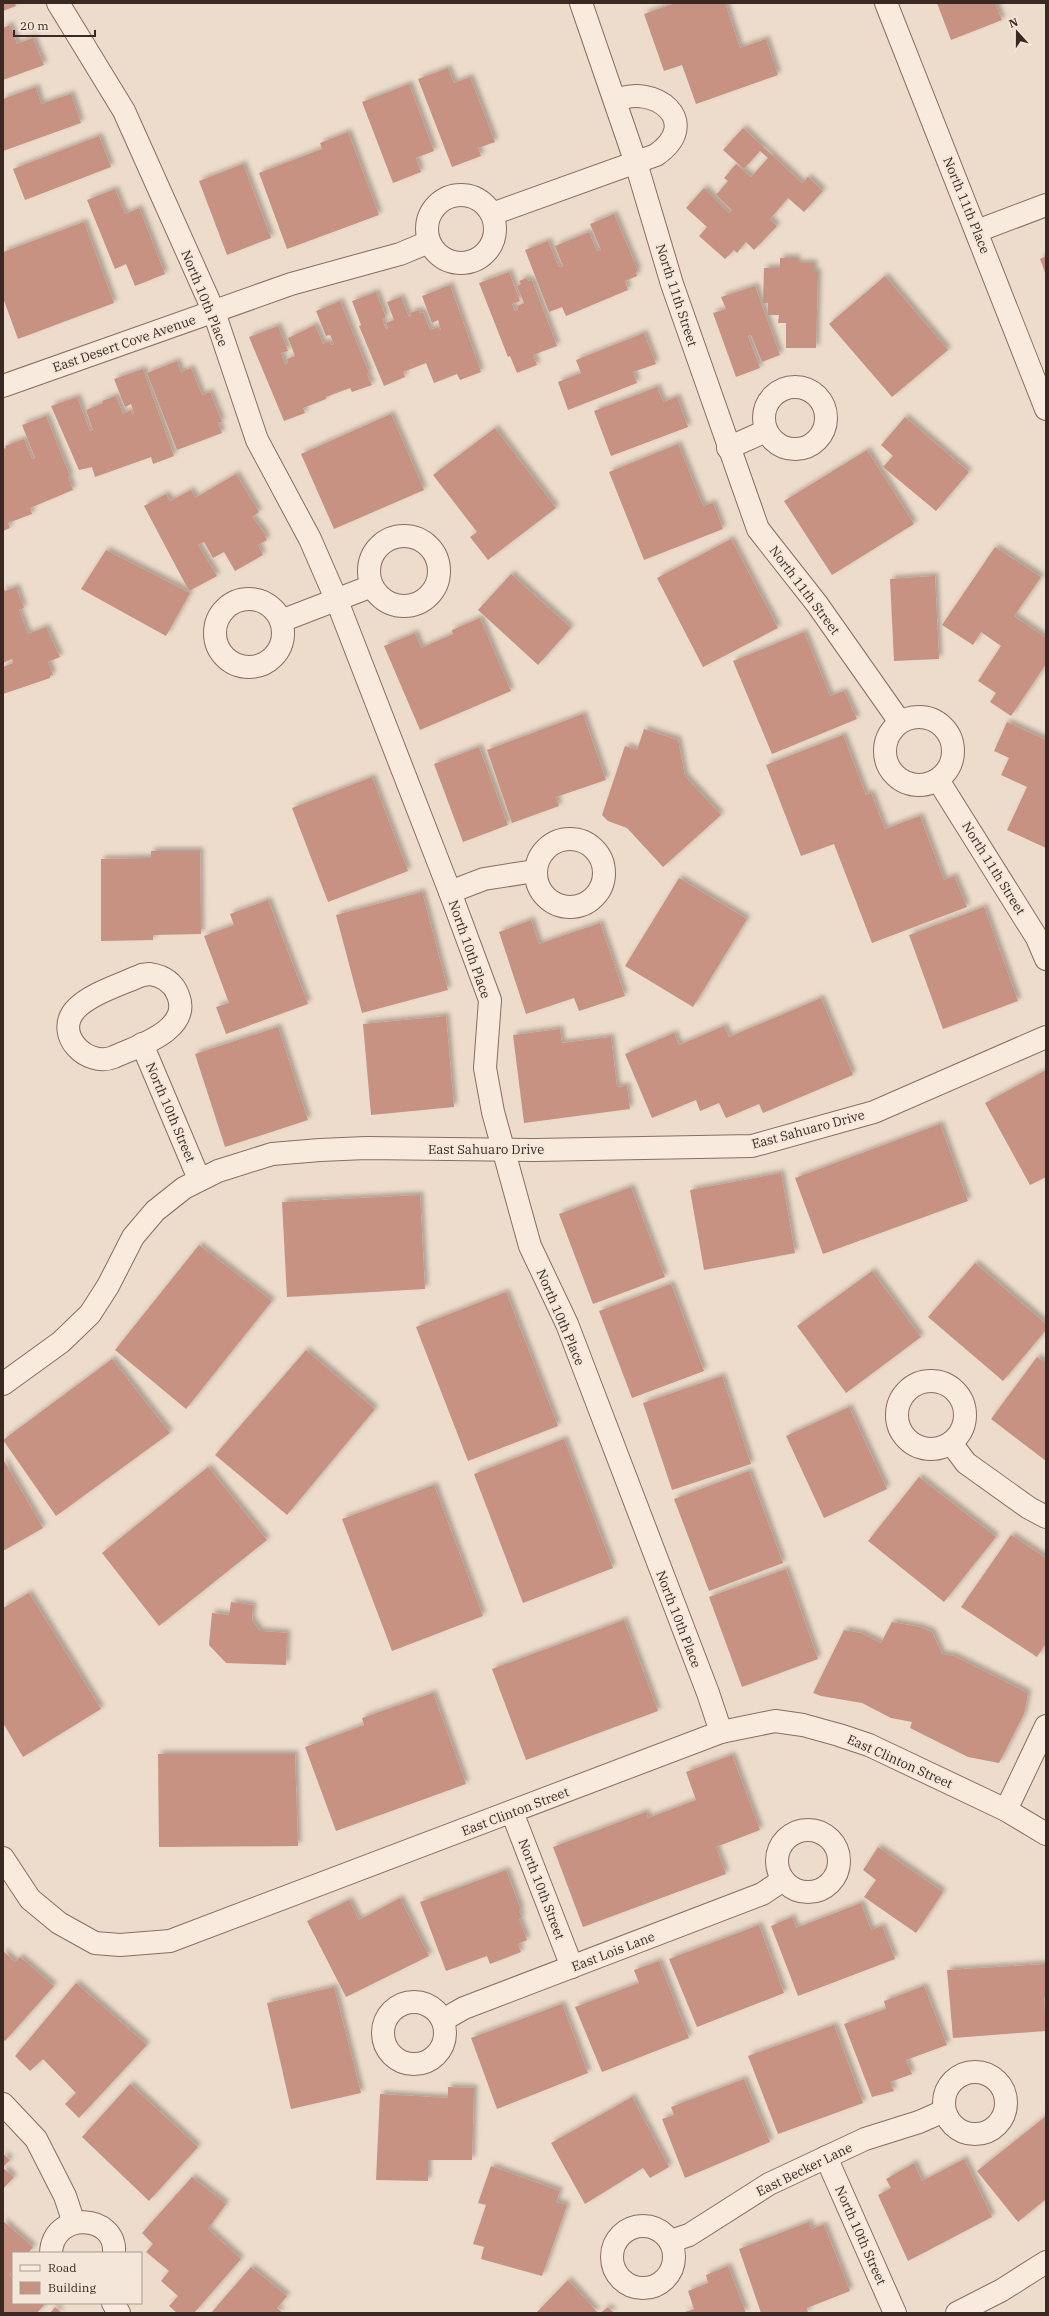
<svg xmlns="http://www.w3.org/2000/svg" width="1049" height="2316" viewBox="0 0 1049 2316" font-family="'IBM Plex Serif',serif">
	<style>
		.building { fill: #c89283; filter: url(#shadow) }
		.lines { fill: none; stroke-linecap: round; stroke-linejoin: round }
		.minor-casing { stroke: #896d60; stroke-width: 24 }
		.minor { stroke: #f8ebde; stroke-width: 22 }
		.labels { text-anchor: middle; stroke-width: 4; stroke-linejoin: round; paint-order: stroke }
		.street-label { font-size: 13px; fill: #3a2922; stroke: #f4e7da }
	</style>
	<defs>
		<filter id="shadow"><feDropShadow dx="3.5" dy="-3.5" stdDeviation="2" flood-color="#0004"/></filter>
	</defs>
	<rect width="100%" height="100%" fill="#eddccb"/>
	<g class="building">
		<path d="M 3,3 L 15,3 L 16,6 L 3,11 Z"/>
		<path d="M 675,3 L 725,3 L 740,48 L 766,39 L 778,75 L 696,104 L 682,65 L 664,71 L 644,14 Z"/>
		<path d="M 937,3 L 995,3 L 1002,20 L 951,40 Z"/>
		<path d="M 10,25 L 17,44 L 33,38 L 44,65 L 3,80 L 3,28 Z"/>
		<path d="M 448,68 L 454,83 L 470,77 L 495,142 L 478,148 L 481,156 L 452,167 L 418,79 Z"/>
		<path d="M 409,84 L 434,151 L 416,158 L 421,172 L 393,183 L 362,102 Z"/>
		<path d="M 36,87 L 41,104 L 71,94 L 81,123 L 3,151 L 3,99 Z"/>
		<path d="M 743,128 L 802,183 L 808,177 L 823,191 L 804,212 L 788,198 L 770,219 L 777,226 L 754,250 L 746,242 L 737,253 L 734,250 L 725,259 L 699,236 L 707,227 L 686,208 L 704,188 L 729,213 L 732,210 L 716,195 L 728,181 L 724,178 L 736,164 L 751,177 L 768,158 L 760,151 L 744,169 L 723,150 Z"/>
		<path d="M 348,132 L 379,215 L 287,249 L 259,173 L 322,149 L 320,143 Z"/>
		<path d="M 99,136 L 111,167 L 25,200 L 13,169 Z"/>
		<path d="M 243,164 L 271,238 L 227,255 L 199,181 Z"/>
		<path d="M 115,189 L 125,214 L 139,208 L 165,274 L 135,286 L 126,264 L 115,269 L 87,200 Z"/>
		<path d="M 614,214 L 638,271 L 636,272 L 637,276 L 625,281 L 628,290 L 566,316 L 562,307 L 549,312 L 525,250 L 548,241 L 559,267 L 563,266 L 555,246 L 589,232 L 597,251 L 601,250 L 590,224 Z"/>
		<path d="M 84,222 L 114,303 L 18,339 L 3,298 L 3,252 Z"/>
		<path d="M 1046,256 L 1046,275 L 1040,259 Z"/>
		<path d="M 780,258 L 797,258 L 797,263 L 814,263 L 814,272 L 818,272 L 816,348 L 786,348 L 786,323 L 778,323 L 779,315 L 768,315 L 768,303 L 763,303 L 764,268 L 780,268 Z"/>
		<path d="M 509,272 L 520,301 L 512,304 L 515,311 L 518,310 L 517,306 L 524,303 L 517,286 L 521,284 L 519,281 L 527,278 L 528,281 L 532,280 L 557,346 L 533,355 L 537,365 L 517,373 L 510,356 L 508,357 L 479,283 Z"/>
		<path d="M 885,276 L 948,350 L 892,397 L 829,324 Z"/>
		<path d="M 450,285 L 481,372 L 460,380 L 457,374 L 434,383 L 426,363 L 403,372 L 405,377 L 384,386 L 359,326 L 361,325 L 352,301 L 376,292 L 386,317 L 382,319 L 386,329 L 388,328 L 386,323 L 394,320 L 387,302 L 401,297 L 409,317 L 411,316 L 410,313 L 419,310 L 420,313 L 423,312 L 430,330 L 438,327 L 439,330 L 441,330 L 438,320 L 432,323 L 422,296 Z"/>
		<path d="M 755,286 L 780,355 L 762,362 L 751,335 L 748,336 L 760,368 L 736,377 L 713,313 L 726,309 L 721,297 Z"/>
		<path d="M 340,301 L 369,373 L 367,374 L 372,385 L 352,392 L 350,388 L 326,397 L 326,399 L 303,408 L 305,413 L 284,421 L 249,337 L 278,326 L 288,351 L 281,353 L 285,364 L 288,363 L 287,359 L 295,356 L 288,338 L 315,325 L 323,344 L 330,341 L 331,345 L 334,344 L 330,335 L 326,336 L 316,311 Z"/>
		<path d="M 644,333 L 656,364 L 633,372 L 637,383 L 568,410 L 558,382 L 581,373 L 576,360 Z"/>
		<path d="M 177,361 L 181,372 L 191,368 L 202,395 L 210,392 L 222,422 L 218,423 L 222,433 L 177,450 L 147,373 Z"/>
		<path d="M 143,369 L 174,456 L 153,464 L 151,457 L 95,477 L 92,467 L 79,470 L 51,406 L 77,397 L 90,431 L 93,430 L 86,410 L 103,403 L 102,401 L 116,396 L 123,414 L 131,410 L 132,414 L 134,413 L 131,404 L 125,407 L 114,379 Z"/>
		<path d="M 657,387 L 663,402 L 677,397 L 688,427 L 611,456 L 594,411 Z"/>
		<path d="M 391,414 L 424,490 L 334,529 L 301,454 Z"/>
		<path d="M 46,416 L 70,476 L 68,477 L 73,490 L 30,508 L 32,514 L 8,523 L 10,528 L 3,531 L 3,449 L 6,448 L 5,446 L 24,439 L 32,459 L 35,458 L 22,425 Z"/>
		<path d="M 905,417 L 969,472 L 936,511 L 883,467 L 893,456 L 881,445 Z"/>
		<path d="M 495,428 L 556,508 L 488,560 L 470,537 L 477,532 L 433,475 Z"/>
		<path d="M 678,444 L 703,506 L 713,503 L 723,529 L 644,560 L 609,472 Z"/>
		<path d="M 867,450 L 914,524 L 832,575 L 784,501 Z"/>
		<path d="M 236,474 L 259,512 L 252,517 L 266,535 L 265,536 L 267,540 L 258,545 L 263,555 L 235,571 L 224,552 L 213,558 L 204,542 L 198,545 L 217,576 L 189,591 L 144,506 L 166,494 L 170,501 L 191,490 L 195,498 Z"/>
		<path d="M 731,539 L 778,628 L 703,667 L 657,578 Z"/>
		<path d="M 995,547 L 1041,577 L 1014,616 L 1046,638 L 1046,664 L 1011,716 L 990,702 L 996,693 L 978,681 L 1001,646 L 981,632 L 973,645 L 942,625 Z"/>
		<path d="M 106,550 L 190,593 L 166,636 L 81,589 Z"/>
		<path d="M 511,574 L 571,628 L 538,665 L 478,610 Z"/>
		<path d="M 935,576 L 939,659 L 894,661 L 890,579 Z"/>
		<path d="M 3,587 L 5,591 L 16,587 L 24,608 L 19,610 L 28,634 L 46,627 L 60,657 L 48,662 L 53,675 L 50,676 L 50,678 L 3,694 L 3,667 L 13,663 L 12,659 L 3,663 Z"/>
		<path d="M 480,618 L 511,691 L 420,730 L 384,646 L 415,633 L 421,648 L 453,634 L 452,630 Z"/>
		<path d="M 804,632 L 830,696 L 844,691 L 857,719 L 772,754 L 733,661 Z"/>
		<path d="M 583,714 L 606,780 L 556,797 L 559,806 L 512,823 L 487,750 Z"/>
		<path d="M 1007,722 L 1046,740 L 1046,848 L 1007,830 L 1027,787 L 1001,775 L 1009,758 L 994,751 Z"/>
		<path d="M 644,729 L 678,740 L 685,776 L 721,815 L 663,867 L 627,828 L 608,821 L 602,815 L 625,746 L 637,750 Z"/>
		<path d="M 843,735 L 866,795 L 871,793 L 885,829 L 920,816 L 944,880 L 954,876 L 967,907 L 872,943 L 834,844 L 801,856 L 766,765 Z"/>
		<path d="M 479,747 L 508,825 L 463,842 L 434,764 Z"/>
		<path d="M 372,777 L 408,871 L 328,902 L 292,808 Z"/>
		<path d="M 151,851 L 200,851 L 201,934 L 153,935 L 153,940 L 101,941 L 101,859 L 151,858 Z"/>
		<path d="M 679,878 L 747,919 L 693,1007 L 625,966 Z"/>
		<path d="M 422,892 L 448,990 L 362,1013 L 336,915 Z"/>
		<path d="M 268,900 L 308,1004 L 226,1034 L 216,1007 L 229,1003 L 204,936 L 234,925 L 230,914 Z"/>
		<path d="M 984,907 L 1018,1001 L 943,1029 L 909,935 Z"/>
		<path d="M 531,920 L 539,944 L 600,923 L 625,996 L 579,1011 L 574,998 L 526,1014 L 499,932 Z"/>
		<path d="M 821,998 L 853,1075 L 763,1113 L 759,1104 L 726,1118 L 719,1103 L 700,1111 L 696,1100 L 652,1118 L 625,1054 L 674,1033 L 679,1045 L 724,1026 L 729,1037 Z"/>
		<path d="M 446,1016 L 454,1107 L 371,1115 L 363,1024 Z"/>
		<path d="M 278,1027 L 308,1120 L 225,1147 L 195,1054 Z"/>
		<path d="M 560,1029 L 562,1043 L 611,1037 L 617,1087 L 627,1086 L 630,1109 L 524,1123 L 513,1035 Z"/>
		<path d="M 1046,1070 L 1046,1177 L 1030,1185 L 985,1103 Z"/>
		<path d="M 940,1124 L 968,1201 L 823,1254 L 795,1178 Z"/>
		<path d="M 781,1173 L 795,1253 L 704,1270 L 690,1190 Z"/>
		<path d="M 631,1187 L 665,1277 L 593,1304 L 559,1214 Z"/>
		<path d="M 420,1195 L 425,1289 L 287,1297 L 282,1202 Z"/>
		<path d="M 199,1245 L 272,1301 L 186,1409 L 115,1350 Z"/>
		<path d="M 975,1263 L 1046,1324 L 1046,1330 L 1003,1381 L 928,1317 Z"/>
		<path d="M 872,1271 L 921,1337 L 846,1393 L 797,1326 Z"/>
		<path d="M 671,1284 L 704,1371 L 632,1398 L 599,1311 Z"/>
		<path d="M 506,1292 L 558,1426 L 468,1461 L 416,1327 Z"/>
		<path d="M 306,1350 L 375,1409 L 287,1515 L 215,1455 Z"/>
		<path d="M 1037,1357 L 1046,1363 L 1046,1461 L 991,1419 Z"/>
		<path d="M 112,1359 L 170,1433 L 56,1516 L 3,1440 Z"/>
		<path d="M 722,1376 L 751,1464 L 672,1490 L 643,1403 Z"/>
		<path d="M 849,1407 L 887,1489 L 824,1518 L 786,1436 Z"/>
		<path d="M 564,1439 L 613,1568 L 523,1603 L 474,1474 Z"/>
		<path d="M 3,1459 L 43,1528 L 3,1551 Z"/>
		<path d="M 208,1467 L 267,1540 L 159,1626 L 102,1553 Z"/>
		<path d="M 749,1471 L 783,1563 L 709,1591 L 674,1499 Z"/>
		<path d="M 919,1477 L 996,1537 L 944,1602 L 868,1541 Z"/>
		<path d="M 434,1485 L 483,1616 L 392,1651 L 342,1519 Z"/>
		<path d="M 1011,1535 L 1046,1558 L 1046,1643 L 1037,1657 L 961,1607 Z"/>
		<path d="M 786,1569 L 818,1659 L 742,1687 L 709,1597 Z"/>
		<path d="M 29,1593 L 101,1709 L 23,1757 L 3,1723 L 3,1608 Z"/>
		<path d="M 231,1602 L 253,1605 L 252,1620 L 260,1631 L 287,1633 L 286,1665 L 226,1663 L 209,1645 L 212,1613 L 229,1615 Z"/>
		<path d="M 624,1620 L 658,1711 L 526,1760 L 492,1669 Z"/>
		<path d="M 892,1622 L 920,1627 L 932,1632 L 942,1654 L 954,1656 L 1028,1693 L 1024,1714 L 999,1763 L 968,1757 L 910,1728 L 912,1722 L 891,1718 L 862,1703 L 821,1696 L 813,1693 L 844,1630 L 861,1633 L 881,1643 Z"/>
		<path d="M 433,1693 L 466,1784 L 336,1831 L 305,1747 L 364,1725 L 362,1718 Z"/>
		<path d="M 158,1754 L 295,1754 L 298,1846 L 159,1847 Z"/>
		<path d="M 732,1755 L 760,1830 L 716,1847 L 726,1874 L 583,1927 L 553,1847 L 646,1812 L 648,1818 L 696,1800 L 686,1772 Z"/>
		<path d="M 878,1847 L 943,1892 L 916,1933 L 864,1897 L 876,1880 L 863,1870 Z"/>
		<path d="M 506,1870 L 521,1910 L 519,1911 L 522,1918 L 519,1919 L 527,1940 L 518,1944 L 521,1952 L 490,1964 L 487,1956 L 446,1971 L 420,1902 Z"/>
		<path d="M 400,1898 L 429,1956 L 346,1997 L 307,1921 L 349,1900 L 359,1920 Z"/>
		<path d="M 861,1903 L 871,1930 L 882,1926 L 895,1959 L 798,1996 L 771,1926 L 792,1917 L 796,1928 Z"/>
		<path d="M 759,1925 L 784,1993 L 697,2027 L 669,1959 Z"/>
		<path d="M 3,1951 L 15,1962 L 20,1957 L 54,1986 L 5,2041 L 3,2039 Z"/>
		<path d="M 659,1961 L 689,2038 L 602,2072 L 575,2007 L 639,1983 L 634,1970 Z"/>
		<path d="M 1046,1964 L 1046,1997 L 1044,1997 L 1046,2031 L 953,2038 L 947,1970 Z"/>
		<path d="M 76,1983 L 147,2045 L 79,2118 L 65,2104 L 76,2093 L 43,2059 L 30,2071 L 15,2056 Z"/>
		<path d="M 924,1986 L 947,2045 L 906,2060 L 912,2074 L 890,2082 L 894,2091 L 872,2097 L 844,2024 L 886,2009 L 884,2001 Z"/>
		<path d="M 334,1987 L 361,2093 L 291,2109 L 267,2003 Z"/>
		<path d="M 562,2004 L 588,2073 L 497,2109 L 471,2038 Z"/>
		<path d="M 834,2025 L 863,2103 L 778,2134 L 748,2056 Z"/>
		<path d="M 744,2079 L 770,2142 L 685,2178 L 662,2119 L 674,2115 L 671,2107 Z"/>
		<path d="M 130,2084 L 198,2147 L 149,2201 L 82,2137 Z"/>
		<path d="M 448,2087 L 474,2088 L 472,2160 L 428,2160 L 428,2181 L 376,2180 L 380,2094 L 448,2098 Z"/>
		<path d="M 632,2097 L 669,2167 L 650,2178 L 643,2168 L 585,2204 L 551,2143 Z"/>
		<path d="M 1046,2116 L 1046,2199 L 1018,2222 L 977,2171 Z"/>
		<path d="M 3,2154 L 10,2160 L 3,2167 Z"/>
		<path d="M 964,2159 L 992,2217 L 908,2261 L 878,2195 L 891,2188 L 886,2179 L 914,2163 L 922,2181 Z"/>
		<path d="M 491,2166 L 560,2191 L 556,2202 L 567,2205 L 542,2276 L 481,2259 L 484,2247 L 473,2244 L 486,2205 L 478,2203 Z"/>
		<path d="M 3,2168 L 14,2177 L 3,2189 Z"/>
		<path d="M 192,2177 L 226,2204 L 208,2229 L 241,2259 L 194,2313 L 177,2313 L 169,2306 L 178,2296 L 161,2281 L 169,2271 L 146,2252 L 153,2244 L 142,2233 Z"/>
		<path d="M 3,2221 L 33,2247 L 28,2253 L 13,2253 L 13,2270 L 9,2275 L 13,2278 L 13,2303 L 42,2303 L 44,2305 L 37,2313 L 3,2313 Z"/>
		<path d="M 809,2222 L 811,2229 L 824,2225 L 850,2291 L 807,2308 L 808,2313 L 761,2313 L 739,2249 Z"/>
		<path d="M 728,2266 L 746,2313 L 682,2313 L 694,2309 L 688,2291 L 708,2283 L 706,2275 Z"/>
		<path d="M 251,2267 L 287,2296 L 277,2308 L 283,2313 L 211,2313 Z"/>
		<path d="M 568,2280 L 598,2313 L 536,2313 Z"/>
		<path d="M 55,2307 L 62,2313 L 50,2313 Z"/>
		<path d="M 608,2307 L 614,2313 L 600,2313 Z"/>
	</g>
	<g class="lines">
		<g class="minor-casing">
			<g id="minor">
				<path d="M 58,3 L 124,111 L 214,312 L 257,440 L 310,539 L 337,601 L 450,892 L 490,1000 L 485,1068 L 493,1112 L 530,1246 L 567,1324 L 708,1693 L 721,1732"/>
				<path d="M 581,3 L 636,163 L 672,284 L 758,529 L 817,604 L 900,722"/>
				<path d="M 886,3 L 1046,409"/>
				<circle cx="461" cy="229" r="34"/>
				<path d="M 492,214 L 656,155 C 704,122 654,82 615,101"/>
				<path d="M 977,231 L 1046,205"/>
				<path d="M 3,386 L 291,284 L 400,254 L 429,242"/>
				<circle cx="795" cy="418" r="31"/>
				<path d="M 728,448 L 766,431"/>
				<circle cx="404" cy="571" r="35"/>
				<circle cx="249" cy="633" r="34"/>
				<path d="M 281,621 L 372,586"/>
				<circle cx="919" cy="751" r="34"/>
				<path d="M 938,780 L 1037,938 L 1046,959"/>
				<circle cx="570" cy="873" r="34"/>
				<path d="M 450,892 L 484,879 L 535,871"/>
				<path d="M 150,974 C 163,976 173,982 178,995 C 192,1030 138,1046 114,1057 C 87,1068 54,1035 75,1010 C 89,994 122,984 142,975 Z"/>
				<path d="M 142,1044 L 199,1179"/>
				<circle cx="931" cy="1415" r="34"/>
				<path d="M 3,1384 L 61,1342 L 90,1314 L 108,1286 L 133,1237 L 155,1211 L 184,1188 L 218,1171 L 272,1154 L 320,1150 L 366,1148 L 535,1150 L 752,1146 L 874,1112 L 1046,1037"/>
				<path d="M 951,1443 L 966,1463 L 1029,1508 L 1046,1517"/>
				<path d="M 1006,1810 L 1046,1726"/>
				<path d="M 512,1812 L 572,1967"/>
				<circle cx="808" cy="1861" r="31"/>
				<path d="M 3,1858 L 30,1899 L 59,1923 L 95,1943 L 120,1945 L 170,1941 L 721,1732 L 775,1721 L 803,1725 L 839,1735 L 869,1745 L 1006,1810 L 1046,1834"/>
				<circle cx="414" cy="2033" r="31"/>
				<path d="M 443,2020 L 464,2008 L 762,1894 L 783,1880"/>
				<circle cx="975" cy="2103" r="31"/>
				<path d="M 3,2104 L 36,2139 L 65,2196 L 74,2223"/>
				<path d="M 826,2157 L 895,2313"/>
				<circle cx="643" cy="2257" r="31"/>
				<path d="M 671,2241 L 689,2235 L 769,2184 L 865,2139 L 919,2122 L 944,2111"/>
				<path d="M 51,2253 C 53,2210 117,2214 114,2253"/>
				<path d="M 113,2303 L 119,2313"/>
				<path d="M 957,2313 L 1002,2290 L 1046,2262"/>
			</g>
		</g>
		<use href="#minor" class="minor"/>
	</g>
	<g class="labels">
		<g class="street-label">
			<text transform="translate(967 205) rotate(68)" y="5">North 11th Place</text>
			<text transform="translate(677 295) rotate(72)" y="5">North 11th Street</text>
			<text transform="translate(205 298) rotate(68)" y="5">North 10th Place</text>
			<text transform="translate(124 343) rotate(-19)" y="5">East Desert Cove Avenue</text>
			<text transform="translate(805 590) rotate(53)" y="5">North 11th Street</text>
			<text transform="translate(994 868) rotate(58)" y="5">North 11th Street</text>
			<text transform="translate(470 949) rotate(71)" y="5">North 10th Place</text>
			<text transform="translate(171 1112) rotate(67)" y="5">North 10th Street</text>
			<text transform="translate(808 1129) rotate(-15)" y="5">East Sahuaro Drive</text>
			<text x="486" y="1154">East Sahuaro Drive</text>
			<text transform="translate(561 1317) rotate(67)" y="5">North 10th Place</text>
			<text transform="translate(679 1619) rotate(69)" y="5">North 10th Place</text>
			<text transform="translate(900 1761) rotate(24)" y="5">East Clinton Street</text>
			<text transform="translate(515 1811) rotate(-21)" y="5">East Clinton Street</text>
			<text transform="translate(542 1889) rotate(69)" y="5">North 10th Street</text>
			<text transform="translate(613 1951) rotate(-21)" y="5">East Lois Lane</text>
			<text transform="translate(804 2169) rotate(-26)" y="5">East Becker Lane</text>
			<text transform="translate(861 2235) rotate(66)" y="5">North 10th Street</text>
		</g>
	</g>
	<rect width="1049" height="2316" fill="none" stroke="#3a2922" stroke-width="8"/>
	<rect x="12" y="2252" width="130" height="52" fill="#f4e7da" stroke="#aa9b90"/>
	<rect x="20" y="2265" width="20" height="6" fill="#f8ebde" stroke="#aa9b90"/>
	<text x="48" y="2272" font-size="12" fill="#3a2922">Road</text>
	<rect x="20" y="2282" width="20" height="12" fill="#c89283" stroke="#aa9b90"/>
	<text x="48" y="2292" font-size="12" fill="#3a2922">Building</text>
	<g transform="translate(1017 32) rotate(339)" stroke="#f4e7da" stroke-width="3" paint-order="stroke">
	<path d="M0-3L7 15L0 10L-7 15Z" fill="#3a2922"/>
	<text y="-6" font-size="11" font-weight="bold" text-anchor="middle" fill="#3a2922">N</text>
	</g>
	<path d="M14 30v6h81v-6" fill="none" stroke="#3a2922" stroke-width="2"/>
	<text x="20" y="30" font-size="12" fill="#3a2922" stroke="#f4e7da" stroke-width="3" paint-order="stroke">20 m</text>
</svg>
